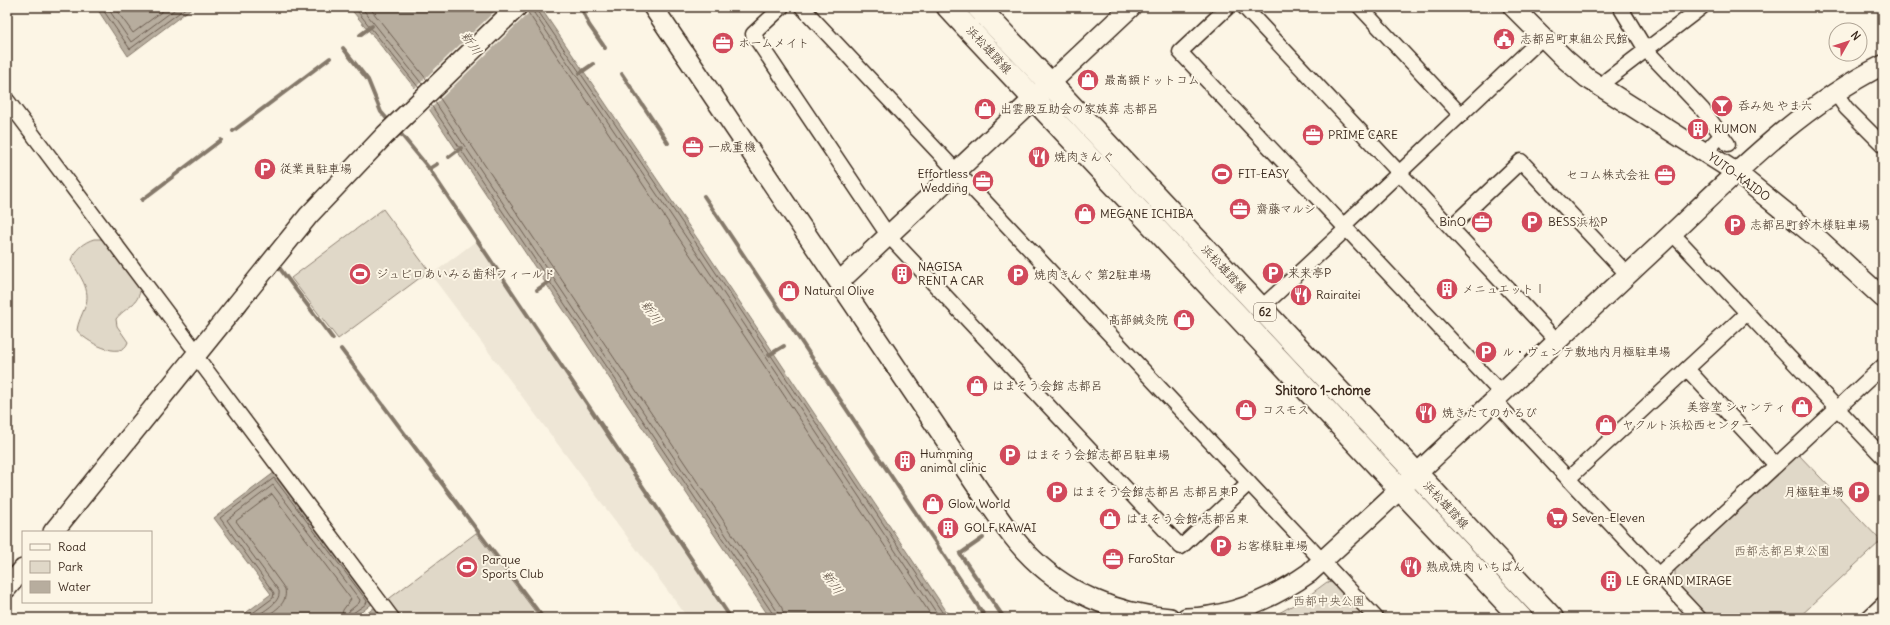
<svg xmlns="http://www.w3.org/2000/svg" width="1890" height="625" viewBox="0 0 1890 625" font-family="Delius,'Klee One',sans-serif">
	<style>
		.built { fill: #eee6d6 }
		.green { fill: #e0d8c8; stroke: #8e8173 }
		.water { fill: #b7ad9e; stroke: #85796b }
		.pier { fill: #fcf5e5 }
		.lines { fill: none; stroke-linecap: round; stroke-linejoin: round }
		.shore { stroke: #6d5e51; stroke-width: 1 }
		.stream { stroke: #85796b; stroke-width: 4 }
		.street-casing { stroke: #3b2a1e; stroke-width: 17 }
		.secondary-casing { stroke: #3b2a1e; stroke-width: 22 }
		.primary-casing { stroke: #3b2a1e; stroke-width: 25 }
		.street { stroke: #fcf5e5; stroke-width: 14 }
		.secondary { stroke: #fcf5e5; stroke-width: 19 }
		.primary { stroke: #fcf5e5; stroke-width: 22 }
		.labels { text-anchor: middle; stroke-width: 4; stroke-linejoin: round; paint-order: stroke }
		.shield { fill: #fcf5e5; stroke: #75675a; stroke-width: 1 }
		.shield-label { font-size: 11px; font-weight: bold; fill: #3b2a1e }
		.poi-label { font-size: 12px; fill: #3b2a1e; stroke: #fcf5e5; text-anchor: start }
		.street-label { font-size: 12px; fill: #3b2a1e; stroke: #fcf5e5 }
		.park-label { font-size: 12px; fill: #645648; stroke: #fcf5e5 }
		.water-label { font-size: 13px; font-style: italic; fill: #605144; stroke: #fcf5e5 }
		.neighbourhood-label { font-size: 13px; font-weight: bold; fill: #3b2a1e; stroke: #fcf5e5 }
	</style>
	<rect width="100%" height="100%" fill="#fcf5e5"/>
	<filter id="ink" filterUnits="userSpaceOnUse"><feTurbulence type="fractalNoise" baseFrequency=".025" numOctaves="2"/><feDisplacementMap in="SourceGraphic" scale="8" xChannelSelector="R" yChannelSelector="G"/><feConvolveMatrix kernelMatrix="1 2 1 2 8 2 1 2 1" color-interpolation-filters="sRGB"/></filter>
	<g filter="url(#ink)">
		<path class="built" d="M 476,241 L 678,541 L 729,618 L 688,618 L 431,275 Z"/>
		<g class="green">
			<path d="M 383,209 L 429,271 L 338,339 L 291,278 Z"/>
			<path d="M 94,239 L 101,239 L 108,242 L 141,287 C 138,307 126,306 116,319 L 117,326 L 128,342 C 122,362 84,341 77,330 C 78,322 82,315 85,307 C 92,289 79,276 71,260 C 74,250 84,242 94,239 Z"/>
			<path d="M 1798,454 L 1881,541 L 1798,618 L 1707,618 L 1675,584 L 1675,568 Z"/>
			<path d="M 476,533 L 540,618 L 399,618 L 386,601 Z"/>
			<path d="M 1327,582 L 1334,583 L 1367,618 L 1270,618 L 1304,599 Z"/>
		</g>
		<g class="water">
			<path d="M 96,7 L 193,7 L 128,56 Z"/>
			<path d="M 349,7 L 540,7 L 701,244 L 951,618 L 770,618 L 417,91 L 374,37 Z"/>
			<path d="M 275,472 L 373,603 L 354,618 L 239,618 L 271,594 L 214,518 Z"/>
			<path d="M 375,607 L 383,618 L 361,618 Z"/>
		</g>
		<path class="pier" d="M 499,7 L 535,7 L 428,111 L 413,90 Z"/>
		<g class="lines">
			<g class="shore">
				<path d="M 101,7 L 130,49 L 187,7"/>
				<path d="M 107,7 L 131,42 L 178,7"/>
				<path d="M 114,7 L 133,33 L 168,7"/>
				<path d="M 354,7 L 419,88"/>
				<path d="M 361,7 L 422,84"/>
				<path d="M 369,7 L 427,80"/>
				<path d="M 532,7 L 534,13 L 694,249 L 940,618"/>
				<path d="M 537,7 L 538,11 L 698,246 L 946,618"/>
				<path d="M 527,11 L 933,618"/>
				<path d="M 439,97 L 782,608 L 784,618"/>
				<path d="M 435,102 L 777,611 L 778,618"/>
				<path d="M 431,105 L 773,614 L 773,618"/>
				<path d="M 246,618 L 273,598 L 274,593 L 220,518 L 274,478 L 367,601 L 366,604 L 353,613 L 352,618"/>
				<path d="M 254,618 C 263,611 281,603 279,591 L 227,520 L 273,485 L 360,600 L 359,603 L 349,611 L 347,618"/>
				<path d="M 264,618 C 275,610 288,604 285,589 L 236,521 L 272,494 L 351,599 L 343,610 L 341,618"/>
			</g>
			<g class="stream">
				<path d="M 581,7 L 589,25 L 605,48"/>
				<path d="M 360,35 L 372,26"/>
				<path d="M 343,48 L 368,80 L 381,112 L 388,120"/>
				<path d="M 580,73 L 593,64"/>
				<path d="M 622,74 L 668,143"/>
				<path d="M 233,131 L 330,58"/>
				<path d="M 391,142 L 400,133 L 428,167 L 731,618"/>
				<path d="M 449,157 L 461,148"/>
				<path d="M 429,169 L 437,164"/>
				<path d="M 704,196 L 986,618"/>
				<path d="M 142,200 L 221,140"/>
				<path d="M 278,266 L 333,339"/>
				<path d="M 537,290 L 550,281"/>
				<path d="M 341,349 L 543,618"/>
				<path d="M 769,355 L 784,346"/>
				<path d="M 983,538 L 960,554 L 1004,618"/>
			</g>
			<g class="street-casing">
				<g id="street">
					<path d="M 782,7 L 753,34 L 888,235 L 1181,547 L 1249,483"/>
					<path d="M 802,7 L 1376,618"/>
					<path d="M 1228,7 L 1180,52 L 1501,393"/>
					<path d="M 1244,7 L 1557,341"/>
					<path d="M 1360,7 L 1461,115"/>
					<path d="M 1620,7 L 1646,50 L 1702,109 L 1728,144"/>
					<path d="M 1602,88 L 1608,79 L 1702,7"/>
					<path d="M 1835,92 L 1846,108 L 1883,145"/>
					<path d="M 7,100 L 191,345 L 198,351"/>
					<path d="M 1712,145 L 1722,135"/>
					<path d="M 1343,226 L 1543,37"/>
					<path d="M 1451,227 L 1521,161 L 1628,275"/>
					<path d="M 1672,233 L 1883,457"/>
					<path d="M 1261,308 L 1346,229"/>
					<path d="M 193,357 L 201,363 L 392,618"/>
					<path d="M 1687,369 L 1776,465"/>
					<path d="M 1494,400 L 1699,618"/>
					<path d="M 1568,479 L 1747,313"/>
					<path d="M 1658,575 L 1883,366"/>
					<path d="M 1868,618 L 1883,604"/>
				</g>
			</g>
			<g class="secondary-casing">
				<g id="secondary">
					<path d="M 653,7 L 986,500 C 999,517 1010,535 1025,551 C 1063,592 1115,614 1170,618"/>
					<path d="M 1513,7 L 1565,59 L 1587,78 L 1737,173 L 1822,242 L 1883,298"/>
					<path d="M 839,282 L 1131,7"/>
					<path d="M 53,532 L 309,215 L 385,135 L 517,7"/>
					<path d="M 7,588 L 23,569"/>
					<path d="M 1186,618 C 1231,617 1272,599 1309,573 C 1424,469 1536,360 1650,254 C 1723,186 1793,110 1883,65"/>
				</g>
			</g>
			<g class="primary-casing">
				<g id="primary">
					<path d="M 948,7 L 1521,618"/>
					<path d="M 978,7 L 1552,618"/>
				</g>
			</g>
			<use href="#street" class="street"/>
			<use href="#secondary" class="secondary"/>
			<use href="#primary" class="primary"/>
		</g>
	</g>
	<defs>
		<g id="civic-disc" transform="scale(1.15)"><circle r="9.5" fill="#d1495b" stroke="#fcf5e5"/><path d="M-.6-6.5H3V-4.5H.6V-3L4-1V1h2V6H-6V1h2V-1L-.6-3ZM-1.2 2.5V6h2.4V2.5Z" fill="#fff"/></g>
		<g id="office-disc" transform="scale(1.15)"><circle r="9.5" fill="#d1495b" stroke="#fcf5e5"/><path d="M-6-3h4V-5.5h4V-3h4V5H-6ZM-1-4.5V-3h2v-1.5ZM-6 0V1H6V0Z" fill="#fff"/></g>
		<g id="shop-disc" transform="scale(1.15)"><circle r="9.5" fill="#d1495b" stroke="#fcf5e5"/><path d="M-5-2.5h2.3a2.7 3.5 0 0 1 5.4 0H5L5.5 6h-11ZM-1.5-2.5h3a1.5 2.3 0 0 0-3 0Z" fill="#fff"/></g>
		<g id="bar-disc" transform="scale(1.15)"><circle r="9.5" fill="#d1495b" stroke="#fcf5e5"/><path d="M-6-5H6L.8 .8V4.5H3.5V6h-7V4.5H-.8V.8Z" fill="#fff"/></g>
		<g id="building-disc" transform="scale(1.15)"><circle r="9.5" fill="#d1495b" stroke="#fcf5e5"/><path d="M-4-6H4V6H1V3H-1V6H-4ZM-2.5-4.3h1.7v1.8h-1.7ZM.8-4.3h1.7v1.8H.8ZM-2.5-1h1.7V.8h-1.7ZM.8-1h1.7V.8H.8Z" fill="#fff"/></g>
		<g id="restaurant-disc" transform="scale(1.15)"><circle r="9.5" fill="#d1495b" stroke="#fcf5e5"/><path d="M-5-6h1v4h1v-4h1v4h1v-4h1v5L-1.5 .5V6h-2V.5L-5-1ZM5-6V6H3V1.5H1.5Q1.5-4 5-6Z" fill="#fff"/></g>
		<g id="parking-disc" transform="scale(1.15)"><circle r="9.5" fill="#d1495b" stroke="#fcf5e5"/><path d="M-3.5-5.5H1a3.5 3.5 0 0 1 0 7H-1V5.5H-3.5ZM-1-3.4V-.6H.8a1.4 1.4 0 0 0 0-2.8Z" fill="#fff"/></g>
		<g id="stadium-disc" transform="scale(1.15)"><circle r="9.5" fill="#d1495b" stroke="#fcf5e5"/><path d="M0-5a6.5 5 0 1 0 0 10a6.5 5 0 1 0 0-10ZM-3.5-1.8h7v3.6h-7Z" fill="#fff"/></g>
		<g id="supermarket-disc" transform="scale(1.15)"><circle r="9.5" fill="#d1495b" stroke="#fcf5e5"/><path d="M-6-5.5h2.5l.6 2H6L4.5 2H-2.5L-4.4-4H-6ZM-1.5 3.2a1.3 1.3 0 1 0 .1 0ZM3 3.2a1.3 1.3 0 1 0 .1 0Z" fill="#fff"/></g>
	</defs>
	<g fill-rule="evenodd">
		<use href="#civic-disc" x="1504" y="39"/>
		<use href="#office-disc" x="723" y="43"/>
		<use href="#shop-disc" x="1088" y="80"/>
		<use href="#bar-disc" x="1722" y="106"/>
		<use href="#shop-disc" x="985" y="109"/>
		<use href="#building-disc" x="1698" y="129"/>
		<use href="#office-disc" x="1313" y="135"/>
		<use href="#office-disc" x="693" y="147"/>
		<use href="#restaurant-disc" x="1039" y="157"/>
		<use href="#parking-disc" x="265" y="169"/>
		<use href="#stadium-disc" x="1222" y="174"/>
		<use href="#office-disc" x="1665" y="175"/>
		<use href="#office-disc" x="983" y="181"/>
		<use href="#office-disc" x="1240" y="209"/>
		<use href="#shop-disc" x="1085" y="214"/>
		<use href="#office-disc" x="1482" y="222"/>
		<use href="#parking-disc" x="1532" y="222"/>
		<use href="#parking-disc" x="1735" y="225"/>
		<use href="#parking-disc" x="1273" y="273"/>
		<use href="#stadium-disc" x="360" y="274"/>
		<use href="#building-disc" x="902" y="274"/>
		<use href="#parking-disc" x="1018" y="275"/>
		<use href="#building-disc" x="1447" y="289"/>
		<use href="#shop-disc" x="789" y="291"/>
		<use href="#restaurant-disc" x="1301" y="295"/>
		<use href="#shop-disc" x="1184" y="320"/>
		<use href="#parking-disc" x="1486" y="352"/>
		<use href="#shop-disc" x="977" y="386"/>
		<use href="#shop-disc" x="1802" y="407"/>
		<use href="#shop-disc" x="1246" y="410"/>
		<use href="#restaurant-disc" x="1426" y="413"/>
		<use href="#shop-disc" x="1606" y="425"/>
		<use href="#parking-disc" x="1010" y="455"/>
		<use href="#building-disc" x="905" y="461"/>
		<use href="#parking-disc" x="1057" y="492"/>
		<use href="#parking-disc" x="1859" y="492"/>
		<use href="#shop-disc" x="933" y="504"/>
		<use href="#supermarket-disc" x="1557" y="518"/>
		<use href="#shop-disc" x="1110" y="519"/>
		<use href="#building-disc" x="948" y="528"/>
		<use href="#parking-disc" x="1221" y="546"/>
		<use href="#office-disc" x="1113" y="559"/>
		<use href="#stadium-disc" x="467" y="567"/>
		<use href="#restaurant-disc" x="1411" y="567"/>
		<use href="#building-disc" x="1611" y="581"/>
	</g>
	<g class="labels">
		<rect class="shield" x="1254" y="303" width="22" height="18" rx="3"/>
		<g class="shield-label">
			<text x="1265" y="316">62</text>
		</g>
		<g class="poi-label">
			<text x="1520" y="43">志都呂町東組公民館</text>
			<text x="738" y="47">ホームメイト</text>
			<text x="1104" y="84">最高額ドットコム</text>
			<text x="1738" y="110">呑み処 やま六</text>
			<text x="1000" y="113">出雲殿互助会の家族葬 志都呂</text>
			<text x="1714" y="133">KUMON</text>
			<text x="1328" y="139">PRIME CARE</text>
			<text x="708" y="151">一成重機</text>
			<text x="1054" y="161">焼肉きんぐ</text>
			<text x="280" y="173">従業員駐車場</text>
			<text x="968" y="178" text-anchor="end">Effortless<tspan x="968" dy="14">Wedding</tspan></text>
			<text x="1238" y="178">FIT-EASY</text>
			<text x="1650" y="179" text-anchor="end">セコム株式会社</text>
			<text x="1256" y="213">齋藤マルシ</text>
			<text x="1100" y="218">MEGANE ICHIBA</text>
			<text x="1466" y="226" text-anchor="end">BinO</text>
			<text x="1548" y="226">BESS浜松P</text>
			<text x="1750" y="229">志都呂町鈴木様駐車場</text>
			<text x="918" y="271">NAGISA<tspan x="918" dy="14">RENT A CAR</tspan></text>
			<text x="1288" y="277">来来亭P</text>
			<text x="376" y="278">ジュビロあいみる歯科フィールド</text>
			<text x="1034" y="279">焼肉きんぐ 第2駐車場</text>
			<text x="1462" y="293">メニュエットⅠ</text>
			<text x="804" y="295">Natural Olive</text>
			<text x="1316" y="299">Rairaitei</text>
			<text x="1168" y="324" text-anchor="end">髙部鍼灸院</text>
			<text x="1502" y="356">ル・ヴェンテ敷地内月極駐車場</text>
			<text x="992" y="390">はまそう会館 志都呂</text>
			<text x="1786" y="411" text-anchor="end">美容室 シャンティ</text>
			<text x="1262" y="414">コスモス</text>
			<text x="1442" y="417">焼きたてのかるび</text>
			<text x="1622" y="429">ヤクルト浜松西センター</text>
			<text x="920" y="458">Humming<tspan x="920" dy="14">animal clinic</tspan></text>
			<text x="1026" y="459">はまそう会館志都呂駐車場</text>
			<text x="1072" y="496">はまそう会館志都呂 志都呂東P</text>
			<text x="1844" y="496" text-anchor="end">月極駐車場</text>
			<text x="948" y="508">Glow World</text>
			<text x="1572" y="522">Seven-Eleven</text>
			<text x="1126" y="523">はまそう会館 志都呂東</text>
			<text x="964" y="532">GOLF KAWAI</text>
			<text x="1236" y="550">お客様駐車場</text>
			<text x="1128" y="563">FaroStar</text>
			<text x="482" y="564">Parque<tspan x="482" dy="14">Sports Club</tspan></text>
			<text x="1426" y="571">熟成焼肉 いちばん</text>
			<text x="1626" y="585">LE GRAND MIRAGE</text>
		</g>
		<g class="street-label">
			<text transform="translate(989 50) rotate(47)" y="4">浜松雄踏線</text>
			<text transform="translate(1739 177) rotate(36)" y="4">YUTO-KAIDO</text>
			<text transform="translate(1224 269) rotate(47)" y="4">浜松雄踏線</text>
			<text transform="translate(1446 505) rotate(47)" y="4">浜松雄踏線</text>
		</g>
		<g class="park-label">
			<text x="1782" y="555">西都志都呂東公園</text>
			<text x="1329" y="605">西都中央公園</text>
		</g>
		<g class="water-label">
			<text transform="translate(472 43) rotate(56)" y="5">新川</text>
			<text transform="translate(652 312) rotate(56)" y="5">新川</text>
			<text transform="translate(833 582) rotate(56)" y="5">新川</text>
		</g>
		<g class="neighbourhood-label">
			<text x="1323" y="395">Shitoro 1-chome</text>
		</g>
	</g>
	<rect width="1890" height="625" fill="none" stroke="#fcf5e5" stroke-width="24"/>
	<rect x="12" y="12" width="1866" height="601" fill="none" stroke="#3b2a1e" stroke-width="1.5" filter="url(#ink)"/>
	<rect x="22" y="531" width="130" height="72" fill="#fcf5e5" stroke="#afa495"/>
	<rect x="30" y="544" width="20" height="6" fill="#fcf5e5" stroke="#afa495"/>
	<text x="58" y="551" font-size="12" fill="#3b2a1e">Road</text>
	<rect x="30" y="561" width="20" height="12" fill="#e0d8c8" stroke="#afa495"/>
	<text x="58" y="571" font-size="12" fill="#3b2a1e">Park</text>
	<rect x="30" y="581" width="20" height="12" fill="#b7ad9e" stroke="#afa495"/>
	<text x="58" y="591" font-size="12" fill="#3b2a1e">Water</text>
	<g transform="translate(1848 42) rotate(51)"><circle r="19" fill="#fcf5e5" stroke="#afa495"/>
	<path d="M0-3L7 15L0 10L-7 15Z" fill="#d1495b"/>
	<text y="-6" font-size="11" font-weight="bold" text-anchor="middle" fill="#3b2a1e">N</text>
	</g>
</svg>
